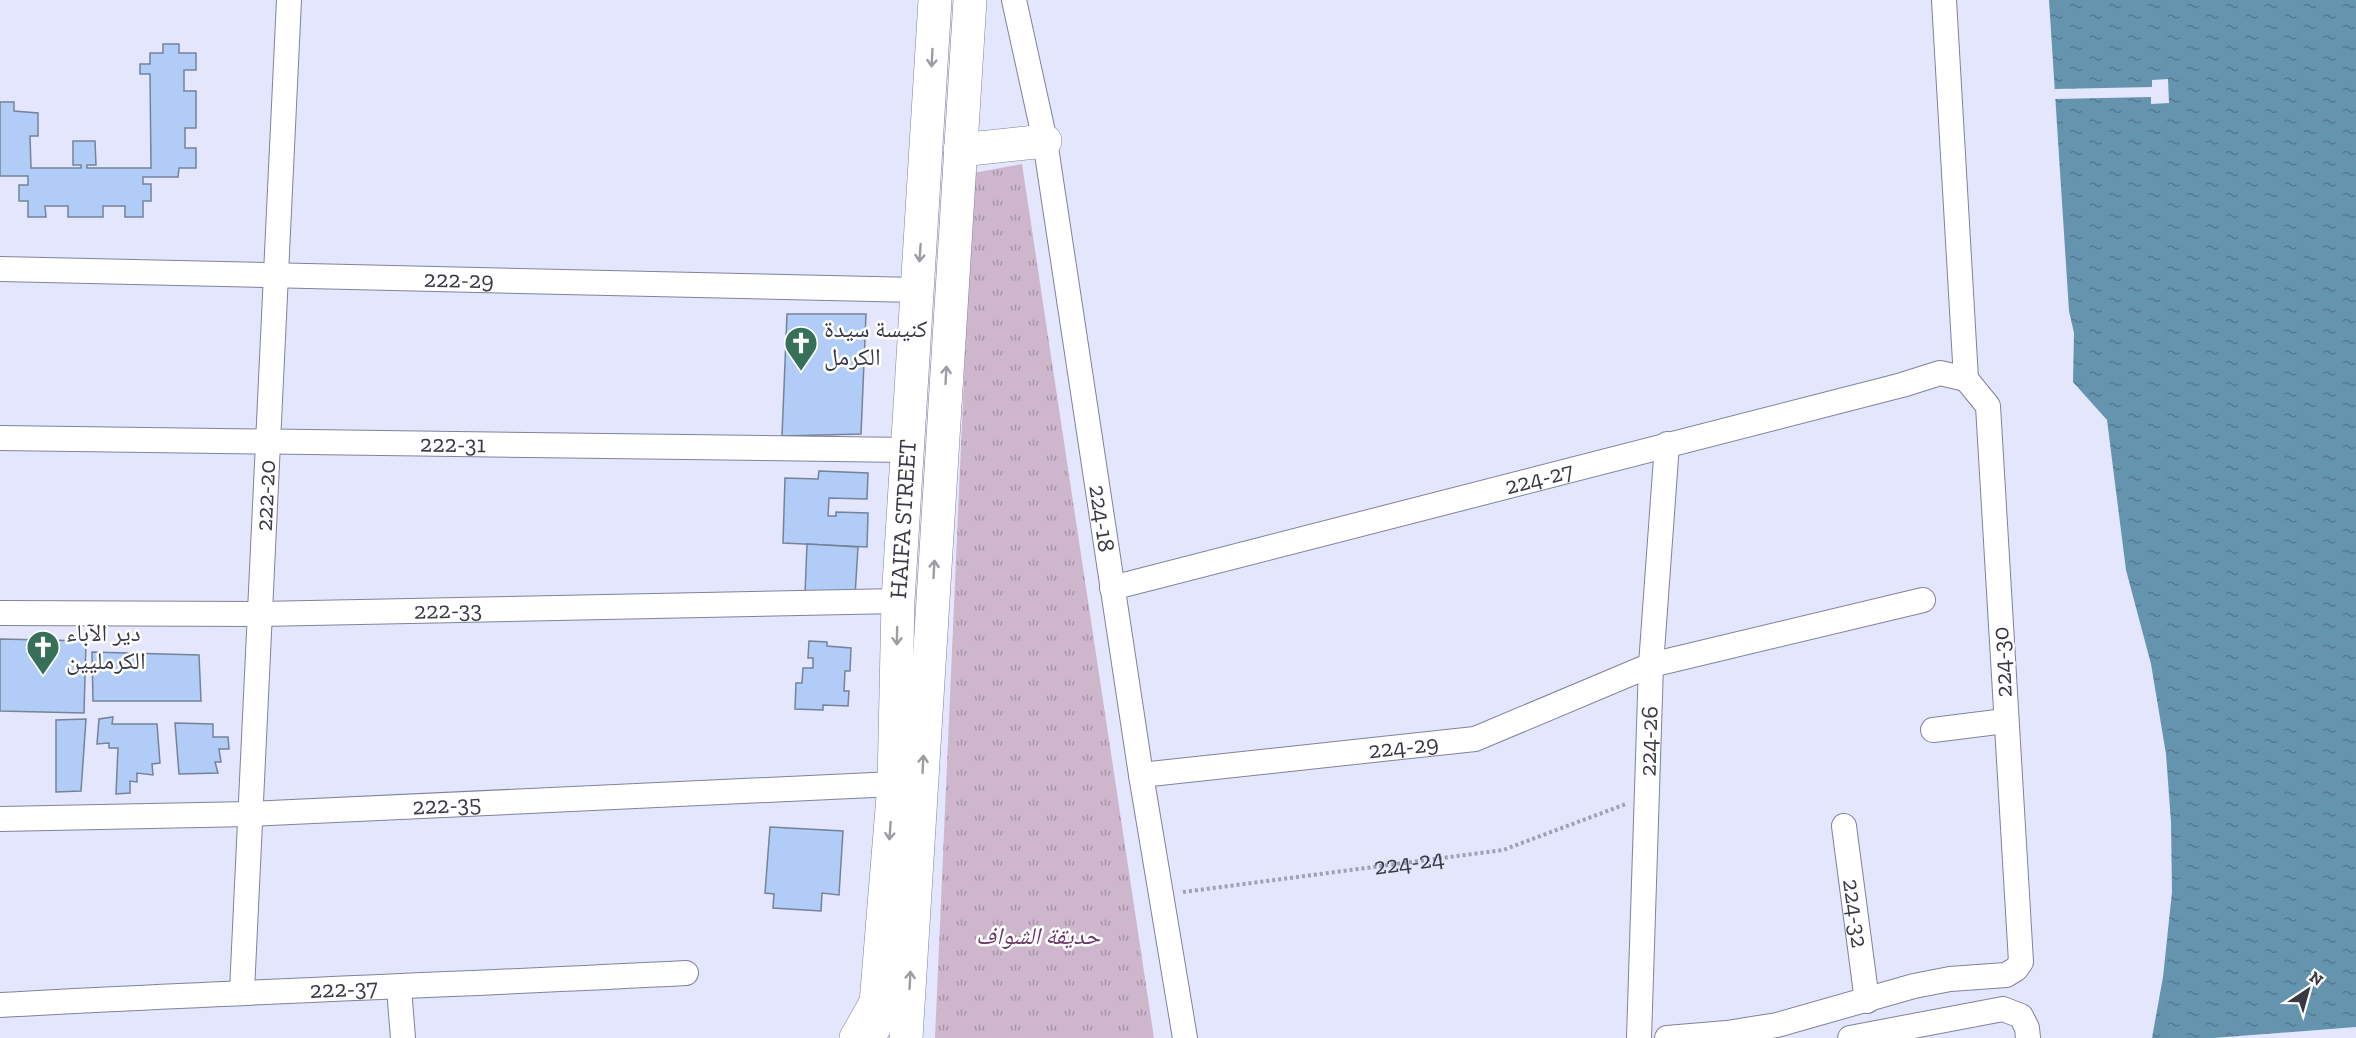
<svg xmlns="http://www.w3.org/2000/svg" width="2356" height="1038" viewBox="0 0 2356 1038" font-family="'Zilla Slab','Noto Naskh Arabic',serif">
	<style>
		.park { fill: url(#park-tufts) }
		.water { fill: url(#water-ripples) }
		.pier { fill: #e3e6fc }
		.building { fill: #b1cdf7; stroke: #748399; stroke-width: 1.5 }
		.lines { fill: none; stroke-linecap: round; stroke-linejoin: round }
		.street-casing { stroke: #80829b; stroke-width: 26 }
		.secondary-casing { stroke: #80829b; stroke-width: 34 }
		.primary-casing { stroke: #80829b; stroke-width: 34 }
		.path { stroke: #9fa1b3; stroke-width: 4; stroke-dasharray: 3 3; stroke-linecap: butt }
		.street { stroke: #fff; stroke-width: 24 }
		.secondary { stroke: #fff; stroke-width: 33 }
		.primary { stroke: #fff; stroke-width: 33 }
		.oneway { stroke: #9c9ca2 }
		.labels { text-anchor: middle; stroke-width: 5; stroke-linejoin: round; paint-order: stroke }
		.street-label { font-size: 24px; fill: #383944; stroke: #fff }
		.poi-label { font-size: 24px; fill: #383944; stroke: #fff; text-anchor: start }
		.park-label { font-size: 24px; font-style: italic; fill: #693968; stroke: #fff }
	</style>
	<defs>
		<pattern id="park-tufts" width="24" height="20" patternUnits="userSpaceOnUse" patternTransform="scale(1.5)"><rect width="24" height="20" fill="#ceb6cd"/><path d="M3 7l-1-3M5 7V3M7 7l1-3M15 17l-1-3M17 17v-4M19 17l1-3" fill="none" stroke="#a895a8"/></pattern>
		<pattern id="water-ripples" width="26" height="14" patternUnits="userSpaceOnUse" patternTransform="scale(1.5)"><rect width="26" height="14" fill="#6594af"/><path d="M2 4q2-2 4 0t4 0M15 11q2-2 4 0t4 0" fill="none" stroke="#547a90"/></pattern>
	</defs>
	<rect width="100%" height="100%" fill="#e3e6fc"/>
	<path class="park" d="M 1022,164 L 1154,1038 L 935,1038 L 973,173 Z"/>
	<path class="water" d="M 2049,0 L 2356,0 L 2356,1038 L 2152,1038 L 2163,977 L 2172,892 L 2171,822 L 2166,754 L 2151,664 L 2126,570 L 2107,420 L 2073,382 L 2074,333 L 2069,311 Z"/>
	<g class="pier">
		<path d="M 2168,79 L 2169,103 L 2151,104 L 2151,97 L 2055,99 L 2055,89 L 2152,87 L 2152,80 Z"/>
		<path d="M 2356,1027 L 2356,1038 L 2213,1038 Z"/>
	</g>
	<g class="building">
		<path d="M 163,44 L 179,44 L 179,53 L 196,53 L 196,70 L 184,70 L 184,91 L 196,91 L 196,128 L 185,128 L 185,148 L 196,148 L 196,168 L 179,168 L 178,177 L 143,177 L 143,184 L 151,184 L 151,201 L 143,201 L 143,217 L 125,217 L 125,206 L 103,206 L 103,217 L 68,217 L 68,206 L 45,206 L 46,217 L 28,217 L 28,201 L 19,201 L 19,185 L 28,185 L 28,176 L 0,176 L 0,102 L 14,102 L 14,111 L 38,113 L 38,136 L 30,136 L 31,168 L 81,168 L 81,165 L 73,165 L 73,141 L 95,141 L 96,165 L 87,165 L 87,168 L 151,168 L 150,74 L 140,74 L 140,64 L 150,64 L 150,53 L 163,53 Z"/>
		<path d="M 787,314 L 866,314 L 861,434 L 782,436 Z"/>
		<path d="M 819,471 L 868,473 L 867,499 L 829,498 L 828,516 L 836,516 L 836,512 L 868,513 L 867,547 L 783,543 L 785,478 L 818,479 Z"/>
		<path d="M 807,544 L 858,547 L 855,596 L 805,594 Z"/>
		<path d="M 0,639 L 86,641 L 84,713 L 0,711 Z"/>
		<path d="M 809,641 L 827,642 L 827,646 L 851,648 L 850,671 L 845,671 L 844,691 L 849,691 L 848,706 L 823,705 L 823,710 L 795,709 L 796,683 L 802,683 L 803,668 L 813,668 L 813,658 L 808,658 Z"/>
		<path d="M 92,652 L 199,655 L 201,701 L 93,701 Z"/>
		<path d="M 113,717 L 112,724 L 157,724 L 160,763 L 152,764 L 153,775 L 137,773 L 137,782 L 130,781 L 130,793 L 116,794 L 118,748 L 109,748 L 109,743 L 97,744 L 99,719 Z"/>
		<path d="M 86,719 L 81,791 L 56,792 L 56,720 Z"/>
		<path d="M 175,723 L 213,724 L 213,737 L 228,737 L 229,749 L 219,749 L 221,762 L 215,762 L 218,773 L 179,774 Z"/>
		<path d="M 770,827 L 843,831 L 839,895 L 822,893 L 821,911 L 773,908 L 774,894 L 765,893 Z"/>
	</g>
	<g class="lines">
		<g class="street-casing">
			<g id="street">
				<path id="s2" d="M 1014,0 L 1045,141 L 1141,775 L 1185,1038"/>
				<path d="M 1944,0 L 1966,379"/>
				<path id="s3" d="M 0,269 L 917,290"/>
				<path id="s4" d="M 0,438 L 907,450"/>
				<path id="s5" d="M 1112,588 L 1902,385 L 1940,373 L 1966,379"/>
				<path id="s6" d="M 0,613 L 260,614 L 898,601"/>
				<path d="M 1933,730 L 2005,721"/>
				<path id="s7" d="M 1141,775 L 1475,739 L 1651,665 L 1923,600"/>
				<path id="s8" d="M 0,819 L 250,814 L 894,784"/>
				<path id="s9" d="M 1844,826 L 1867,1001"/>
				<path d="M 399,988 L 403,1038"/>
				<path id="s10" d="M 242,991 L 289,0"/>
				<path id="s11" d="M 0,1005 C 229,992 457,985 686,973"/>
				<path id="s12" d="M 1639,1038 L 1651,665 L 1667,444"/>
				<path d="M 1667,1038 L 1727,1033 L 1777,1025 L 1914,986 L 1950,979 L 2006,975 L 2016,969 L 2021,962 L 1988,406 L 1966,379"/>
				<path d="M 1850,1038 L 2003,1009 L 2021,1016 L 2027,1028 L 2028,1038"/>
			</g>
		</g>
		<g class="secondary-casing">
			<g id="secondary">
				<path d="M 960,150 L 1045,141"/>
				<path id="s13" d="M 874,1028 L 894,784 L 898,601 L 935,0"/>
				<path d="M 906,1038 L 970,0"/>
			</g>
		</g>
		<g class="primary-casing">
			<path id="primary" d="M 856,1038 L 877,1001"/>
		</g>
		<path class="path" id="s1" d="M 1183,892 L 1503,850 L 1626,804"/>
		<use href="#street" class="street"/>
		<use href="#secondary" class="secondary"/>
		<use href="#primary" class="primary"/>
	</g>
	<defs><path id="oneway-shaft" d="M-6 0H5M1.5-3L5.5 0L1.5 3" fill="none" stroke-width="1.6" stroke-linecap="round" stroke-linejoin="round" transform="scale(1.5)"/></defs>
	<g class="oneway">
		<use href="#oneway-shaft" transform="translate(932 58) rotate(93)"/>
		<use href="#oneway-shaft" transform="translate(920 253) rotate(94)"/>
		<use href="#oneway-shaft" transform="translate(946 375) rotate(-87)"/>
		<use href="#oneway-shaft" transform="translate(934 569) rotate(-87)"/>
		<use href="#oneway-shaft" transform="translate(897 636) rotate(91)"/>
		<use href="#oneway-shaft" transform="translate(923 764) rotate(-87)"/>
		<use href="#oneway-shaft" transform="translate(890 831) rotate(94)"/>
		<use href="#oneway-shaft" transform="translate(910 980) rotate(-87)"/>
	</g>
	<defs>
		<g id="church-pin" transform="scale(1.725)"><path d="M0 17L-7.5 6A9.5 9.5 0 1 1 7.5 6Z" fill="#367058" stroke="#fff"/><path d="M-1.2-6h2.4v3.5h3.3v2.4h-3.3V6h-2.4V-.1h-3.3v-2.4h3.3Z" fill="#fff"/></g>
	</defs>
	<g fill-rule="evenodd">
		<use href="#church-pin" x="801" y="343"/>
		<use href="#church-pin" x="43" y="647"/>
	</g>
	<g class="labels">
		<g class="street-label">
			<text dy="8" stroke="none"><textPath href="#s3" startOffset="459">222-29</textPath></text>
			<text dy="8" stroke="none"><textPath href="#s4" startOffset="453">222-31</textPath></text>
			<text dy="8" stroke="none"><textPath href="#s5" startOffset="441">224-27</textPath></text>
			<text dy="8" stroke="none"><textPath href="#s10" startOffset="496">222-20</textPath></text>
			<text dy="8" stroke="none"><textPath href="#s13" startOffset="510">HAIFA STREET</textPath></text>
			<text dy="8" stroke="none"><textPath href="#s2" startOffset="526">224-18</textPath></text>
			<text dy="8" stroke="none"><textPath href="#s6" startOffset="448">222-33</textPath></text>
			<text transform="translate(2002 662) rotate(-93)" y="8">224-30</text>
			<text dy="8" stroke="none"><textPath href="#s12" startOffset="297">224-26</textPath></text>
			<text dy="8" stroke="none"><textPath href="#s7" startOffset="264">224-29</textPath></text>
			<text dy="8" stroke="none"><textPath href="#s8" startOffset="447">222-35</textPath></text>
			<text dy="8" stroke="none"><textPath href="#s1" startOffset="228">224-24</textPath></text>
			<text dy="8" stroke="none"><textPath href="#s9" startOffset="88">224-32</textPath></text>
			<text dy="8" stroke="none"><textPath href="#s11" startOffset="344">222-37</textPath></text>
		</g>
		<g class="poi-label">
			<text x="824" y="337">كنيسة سيدة<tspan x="824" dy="28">الكرمل</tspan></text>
			<text x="66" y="641">دير الآباء<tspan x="66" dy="28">الكرمليين</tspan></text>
		</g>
		<g class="park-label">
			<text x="1038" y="944">حديقة الشواف</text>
		</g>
	</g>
	<g transform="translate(2308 990) rotate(36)" stroke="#ffffff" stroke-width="4.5" paint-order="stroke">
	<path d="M0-4.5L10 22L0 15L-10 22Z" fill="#383944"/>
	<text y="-9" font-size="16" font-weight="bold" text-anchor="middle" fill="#383944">N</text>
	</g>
</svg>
